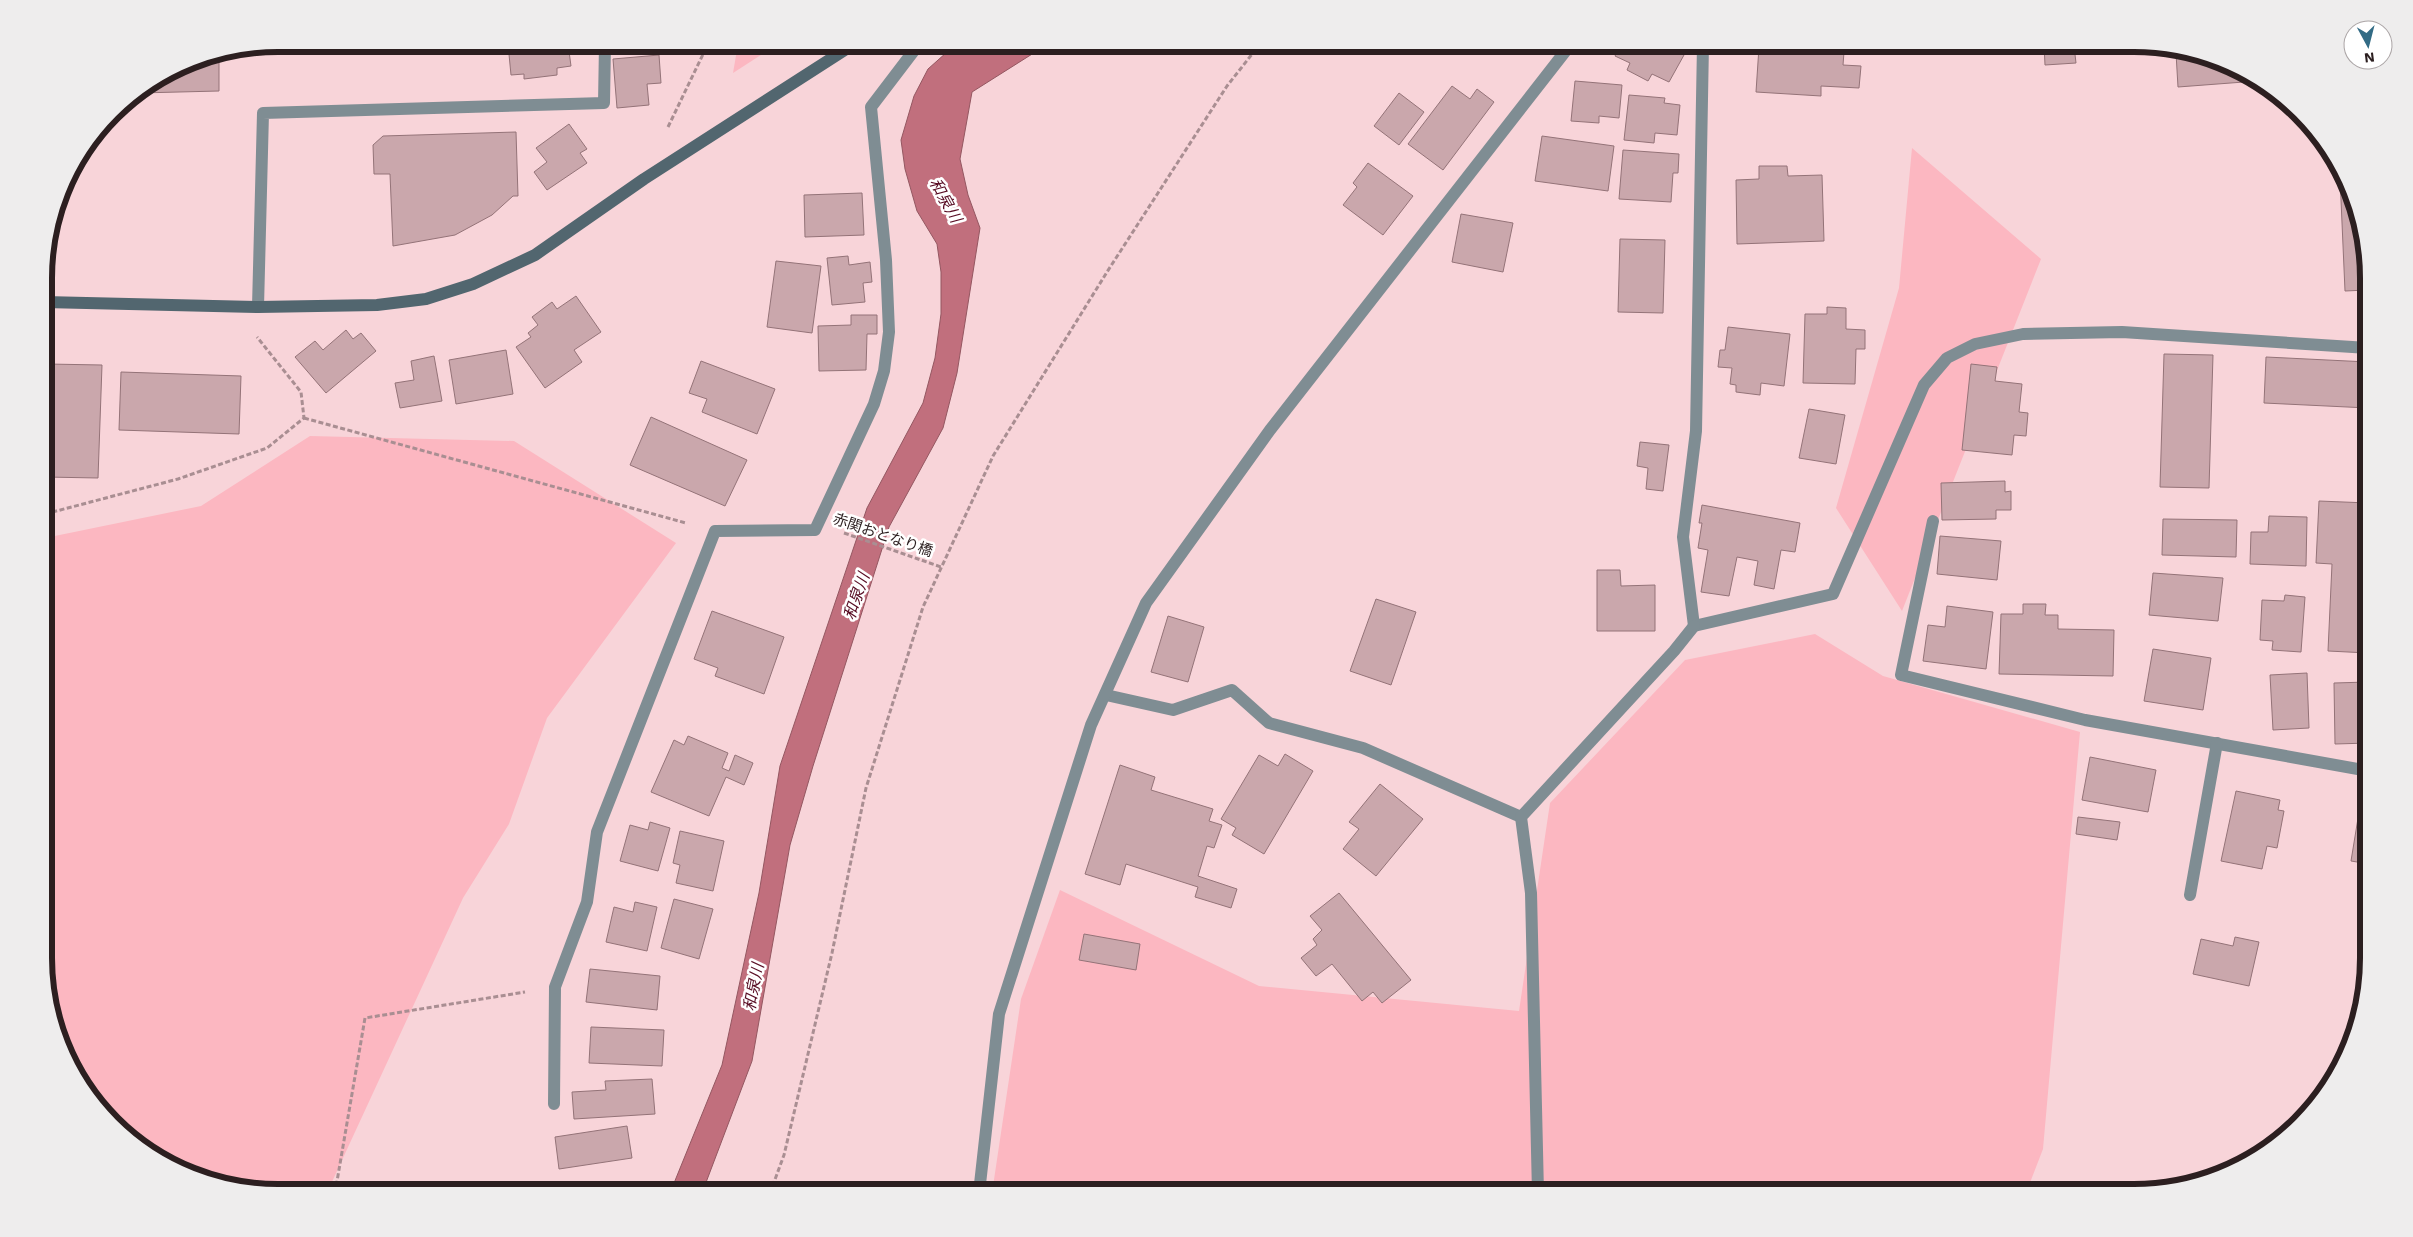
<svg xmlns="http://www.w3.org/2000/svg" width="2413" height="1237" viewBox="0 0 2413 1237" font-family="'Work Sans','Noto Sans JP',sans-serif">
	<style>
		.green { fill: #fcb7c1 }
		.water { fill: #c16f7d; stroke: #945761 }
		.building { fill: #caa7ac; stroke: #947378 }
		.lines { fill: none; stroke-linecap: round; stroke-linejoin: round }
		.path { stroke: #a98e92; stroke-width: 3; stroke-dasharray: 5 2.5; stroke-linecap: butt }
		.lane { stroke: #7f8d93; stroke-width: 12 }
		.street { stroke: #7f8d93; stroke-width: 12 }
		.secondary { stroke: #52666f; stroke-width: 12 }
		.labels { text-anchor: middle; stroke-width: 5; stroke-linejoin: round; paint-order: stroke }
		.street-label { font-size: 15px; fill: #2c1f20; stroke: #fff }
		.water-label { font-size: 16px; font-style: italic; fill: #570b22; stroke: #fff }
		.rim { fill: none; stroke: #2c1f20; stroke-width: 6 }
	</style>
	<rect width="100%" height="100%" fill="#f8d4d9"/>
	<g class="green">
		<path d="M 738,44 L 778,44 L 733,73 Z"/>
		<path d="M 1912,148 L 2041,259 L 1902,611 L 1836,508 L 1899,288 Z"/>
		<path d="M 310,436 L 514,441 L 676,543 L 547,718 L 509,824 L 463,898 L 331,1184 L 329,1193 L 279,1193 L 175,1169 L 92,1101 L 62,1048 L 46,989 L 45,538 L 201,506 Z"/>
		<path d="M 1815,634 L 1883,676 L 2080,732 L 2043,1149 L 2026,1193 L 992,1193 L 1021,999 L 1060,890 L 1259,986 L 1519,1011 L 1550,803 L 1685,660 Z"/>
	</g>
	<path class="water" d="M 956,44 L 1048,44 L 972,92 L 960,159 L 968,195 L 980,228 L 957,373 L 943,428 L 889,527 L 813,766 L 790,845 L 752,1061 L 702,1193 L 670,1193 L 722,1065 L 759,893 L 780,766 L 867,508 L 923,403 L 935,358 L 941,314 L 941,272 L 937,244 L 917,211 L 905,169 L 901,140 L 914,96 L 928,69 Z"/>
	<g class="building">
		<path d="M 464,44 L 504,44 L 504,49 L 464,51 Z"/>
		<path d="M 508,44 L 568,44 L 571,66 L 557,68 L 557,75 L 524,79 L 524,74 L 511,75 Z"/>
		<path d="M 1621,44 L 1660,44 L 1684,55 L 1669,82 L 1652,74 L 1648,81 L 1627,70 L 1630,63 L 1615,56 Z"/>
		<path d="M 2044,44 L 2100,44 L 2074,46 L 2076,63 L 2045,65 Z"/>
		<path d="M 1759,47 L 1844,52 L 1843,65 L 1861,66 L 1859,88 L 1821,86 L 1821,96 L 1756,92 Z"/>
		<path d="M 2176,53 L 2238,68 L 2257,81 L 2178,87 Z"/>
		<path d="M 659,55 L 661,83 L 647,84 L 649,105 L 617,108 L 613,59 Z"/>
		<path d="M 219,56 L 219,91 L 139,93 L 189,62 Z"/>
		<path d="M 1575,81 L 1622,85 L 1619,118 L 1599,116 L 1599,123 L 1571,121 Z"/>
		<path d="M 1452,86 L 1470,99 L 1477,89 L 1494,102 L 1443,170 L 1408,144 Z"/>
		<path d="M 1399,93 L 1424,112 L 1399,145 L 1374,126 Z"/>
		<path d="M 1629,95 L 1665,98 L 1664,103 L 1680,105 L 1677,135 L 1655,133 L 1654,143 L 1624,140 Z"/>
		<path d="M 569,124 L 587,149 L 580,153 L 587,163 L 547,190 L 534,172 L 547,162 L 536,148 Z"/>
		<path d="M 516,132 L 518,196 L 513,196 L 492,215 L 455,235 L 393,246 L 390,174 L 374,174 L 373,145 L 383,136 Z"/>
		<path d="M 1542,136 L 1614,146 L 1608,191 L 1535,181 Z"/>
		<path d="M 1623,150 L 1679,154 L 1678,173 L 1673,173 L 1671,202 L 1619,199 Z"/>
		<path d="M 1368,163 L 1413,196 L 1383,235 L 1343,205 L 1357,187 L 1353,183 Z"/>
		<path d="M 1759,166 L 1787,166 L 1788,176 L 1822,175 L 1824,241 L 1737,244 L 1736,180 L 1759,179 Z"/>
		<path d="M 2340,177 L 2367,248 L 2367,290 L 2345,291 Z"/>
		<path d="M 862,193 L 864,235 L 805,237 L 804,195 Z"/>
		<path d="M 1461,214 L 1513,223 L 1503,272 L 1452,262 Z"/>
		<path d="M 1620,239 L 1665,240 L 1663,313 L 1618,312 Z"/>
		<path d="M 848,256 L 849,265 L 870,262 L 872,282 L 863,283 L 865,302 L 832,305 L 827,258 Z"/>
		<path d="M 776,261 L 821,266 L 812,333 L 767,327 Z"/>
		<path d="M 576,296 L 601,332 L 574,350 L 582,362 L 545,388 L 516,347 L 531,337 L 528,333 L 538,325 L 532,317 L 552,302 L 557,309 Z"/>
		<path d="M 1827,307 L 1846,308 L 1846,329 L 1865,330 L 1865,349 L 1856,349 L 1855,384 L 1803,383 L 1805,314 L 1827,314 Z"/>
		<path d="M 851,315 L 877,315 L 877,334 L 867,334 L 866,370 L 819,371 L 818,326 L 851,325 Z"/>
		<path d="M 1728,327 L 1790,334 L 1784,386 L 1761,383 L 1760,395 L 1736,392 L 1736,385 L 1730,384 L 1732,368 L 1718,367 L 1720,350 L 1725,350 Z"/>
		<path d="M 346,330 L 353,339 L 361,333 L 376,351 L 326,393 L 295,357 L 315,341 L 323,350 Z"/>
		<path d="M 506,350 L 513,394 L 456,404 L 449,360 Z"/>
		<path d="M 2164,354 L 2213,355 L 2209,488 L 2160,487 Z"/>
		<path d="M 434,356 L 442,401 L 400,408 L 395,383 L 414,380 L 411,361 Z"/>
		<path d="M 2266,357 L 2368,362 L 2368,408 L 2264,403 Z"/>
		<path d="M 701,361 L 775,389 L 757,434 L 702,412 L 707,399 L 689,393 Z"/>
		<path d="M 47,364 L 102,365 L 98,478 L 45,477 Z"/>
		<path d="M 1971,364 L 1997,367 L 1995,381 L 2022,384 L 2019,412 L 2028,413 L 2026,436 L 2014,435 L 2012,455 L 1962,450 Z"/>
		<path d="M 121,372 L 241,376 L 239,434 L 119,430 Z"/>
		<path d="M 1809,409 L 1845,415 L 1836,464 L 1799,458 Z"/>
		<path d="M 651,417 L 747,460 L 725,506 L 630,465 Z"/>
		<path d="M 1640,442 L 1669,445 L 1663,491 L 1646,489 L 1648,468 L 1637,466 Z"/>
		<path d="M 2005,481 L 2005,492 L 2011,491 L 2011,510 L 1996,510 L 1996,519 L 1942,520 L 1941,483 Z"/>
		<path d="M 2319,501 L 2368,503 L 2368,653 L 2328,651 L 2332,564 L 2316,563 Z"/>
		<path d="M 1702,505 L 1800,523 L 1795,552 L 1781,550 L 1774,589 L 1754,585 L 1758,561 L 1737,557 L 1729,596 L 1701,592 L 1708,550 L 1698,548 L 1702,523 L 1699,523 Z"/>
		<path d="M 2269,516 L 2307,517 L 2306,566 L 2250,564 L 2251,532 L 2268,532 Z"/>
		<path d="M 2163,519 L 2237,520 L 2236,557 L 2162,555 Z"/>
		<path d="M 1940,536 L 2001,541 L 1997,580 L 1937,574 Z"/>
		<path d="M 1597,570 L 1620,570 L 1621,586 L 1655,585 L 1655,631 L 1597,631 Z"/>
		<path d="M 2153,573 L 2223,578 L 2218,621 L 2149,615 Z"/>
		<path d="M 2285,595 L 2305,597 L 2301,652 L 2272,650 L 2273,641 L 2260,640 L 2262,600 L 2284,601 Z"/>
		<path d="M 1376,599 L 1416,612 L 1391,685 L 1350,671 Z"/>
		<path d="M 2023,604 L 2046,604 L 2045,615 L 2058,615 L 2058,629 L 2114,630 L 2113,676 L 1999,674 L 2001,614 L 2023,614 Z"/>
		<path d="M 1947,606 L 1993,612 L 1986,669 L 1923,661 L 1928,625 L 1945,627 Z"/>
		<path d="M 712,611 L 784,637 L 764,694 L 715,676 L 718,668 L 694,659 Z"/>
		<path d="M 1168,616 L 1204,627 L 1188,682 L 1151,672 Z"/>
		<path d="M 2153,649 L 2211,658 L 2203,710 L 2144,701 Z"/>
		<path d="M 2307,673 L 2309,728 L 2273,730 L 2270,675 Z"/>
		<path d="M 2368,682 L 2369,743 L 2335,744 L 2334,683 Z"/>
		<path d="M 688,736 L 728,753 L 722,768 L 729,771 L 735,755 L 753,763 L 744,785 L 726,777 L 709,816 L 651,792 L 674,740 L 684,745 Z"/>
		<path d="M 1285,754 L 1313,771 L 1264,854 L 1232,835 L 1236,828 L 1221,819 L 1259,755 L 1278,766 Z"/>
		<path d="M 2090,757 L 2156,770 L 2148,812 L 2082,800 Z"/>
		<path d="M 1120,765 L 1155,777 L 1151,790 L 1213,809 L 1209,821 L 1222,825 L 1214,848 L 1207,846 L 1198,876 L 1237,889 L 1231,908 L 1195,897 L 1198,887 L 1126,864 L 1120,885 L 1085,874 Z"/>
		<path d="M 1380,784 L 1423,819 L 1376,876 L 1343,849 L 1359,829 L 1349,822 Z"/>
		<path d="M 2236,791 L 2280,800 L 2278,810 L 2284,811 L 2277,848 L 2267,846 L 2262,869 L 2221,861 Z"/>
		<path d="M 2360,806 L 2369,807 L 2369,864 L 2351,861 Z"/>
		<path d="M 2078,817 L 2120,822 L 2117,840 L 2076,834 Z"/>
		<path d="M 650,822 L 670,828 L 658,871 L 620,861 L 630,825 L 648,830 Z"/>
		<path d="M 680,831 L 724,841 L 713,891 L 676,883 L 680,865 L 673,863 Z"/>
		<path d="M 1339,893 L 1411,980 L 1382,1003 L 1373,992 L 1362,1001 L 1332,964 L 1316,976 L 1301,958 L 1317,945 L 1313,939 L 1322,930 L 1310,916 Z"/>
		<path d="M 674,899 L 713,909 L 699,959 L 661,948 Z"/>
		<path d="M 635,902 L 657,907 L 647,951 L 606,942 L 614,907 L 633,912 Z"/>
		<path d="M 1084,934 L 1140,944 L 1136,970 L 1079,960 Z"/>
		<path d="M 2235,937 L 2259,942 L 2249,986 L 2193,974 L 2201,939 L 2233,946 Z"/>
		<path d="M 2369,954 L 2369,958 L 2359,1003 Z"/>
		<path d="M 590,969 L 660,976 L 657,1010 L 586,1002 Z"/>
		<path d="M 591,1027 L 664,1030 L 662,1066 L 589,1063 Z"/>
		<path d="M 652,1079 L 655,1114 L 574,1119 L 572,1092 L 606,1090 L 605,1081 Z"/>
		<path d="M 627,1126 L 632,1158 L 559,1169 L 555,1137 Z"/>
	</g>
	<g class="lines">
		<g class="path">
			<path d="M 668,127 L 708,44"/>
			<path d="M 304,418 L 686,523"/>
			<path d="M 45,514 L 178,479 L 267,448 L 304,418 L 301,392 L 257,337"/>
			<path d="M 844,533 L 941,567"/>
			<path d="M 335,1193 L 365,1018 L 525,992"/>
			<path d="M 770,1193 L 784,1155 L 832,953 L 866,788 L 923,607 L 993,456 L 1107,272 L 1227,86 L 1260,44"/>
		</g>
		<path class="lane" d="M 258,307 L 263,113 L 604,103 L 605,44"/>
		<g class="street">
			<path d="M 1703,44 L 1696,431 L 1683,537 L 1694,626 L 1833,594 L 1924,385 L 1947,358 L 1975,344 L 2023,334 L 2122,332 L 2368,348"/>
			<path d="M 1933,521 L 1901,675 L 2085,720 L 2369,771"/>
			<path d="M 1106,695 L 1173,710 L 1232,690 L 1269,723 L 1363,748 L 1521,817"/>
			<path d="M 2190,895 L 2217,743"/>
			<path d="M 554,1104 L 555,987 L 587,902 L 597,832 L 715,531 L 815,530 L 874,404 L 884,371 L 889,332 L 886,260 L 871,107 L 919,44"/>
			<path d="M 979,1193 L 999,1014 L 1091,725 L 1146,603 L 1270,430 L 1571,44"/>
			<path d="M 1538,1193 L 1531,893 L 1521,817 L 1674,651 L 1694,626"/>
		</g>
		<path class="secondary" d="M 44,302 L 258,307 L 377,305 L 426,299 L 473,284 L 535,255 L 644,179 L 854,44"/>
	</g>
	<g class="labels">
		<g class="street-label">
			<text transform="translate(883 535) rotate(19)" y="5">赤関おとなり橋</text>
		</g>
		<g class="water-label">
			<text transform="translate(946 200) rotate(61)" y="6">和泉川</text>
			<text transform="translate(856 596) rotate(-71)" y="6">和泉川</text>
			<text transform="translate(753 987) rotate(-79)" y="6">和泉川</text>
		</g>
	</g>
	<path d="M0 0H2413V1237H0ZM278 52H2134A226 226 0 0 1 2360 278V958A226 226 0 0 1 2134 1184H278A226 226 0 0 1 52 958V278A226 226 0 0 1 278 52Z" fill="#eeeded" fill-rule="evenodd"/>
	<path class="rim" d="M278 52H2134A226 226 0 0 1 2360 278V958A226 226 0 0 1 2134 1184H278A226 226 0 0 1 52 958V278A226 226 0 0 1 278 52Z"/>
	<g transform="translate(2368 45) rotate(173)"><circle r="24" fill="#ffffff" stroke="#aba5a6"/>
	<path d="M0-4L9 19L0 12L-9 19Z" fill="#326b85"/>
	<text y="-8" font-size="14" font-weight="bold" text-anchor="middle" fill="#2c1f20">N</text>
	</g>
</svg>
